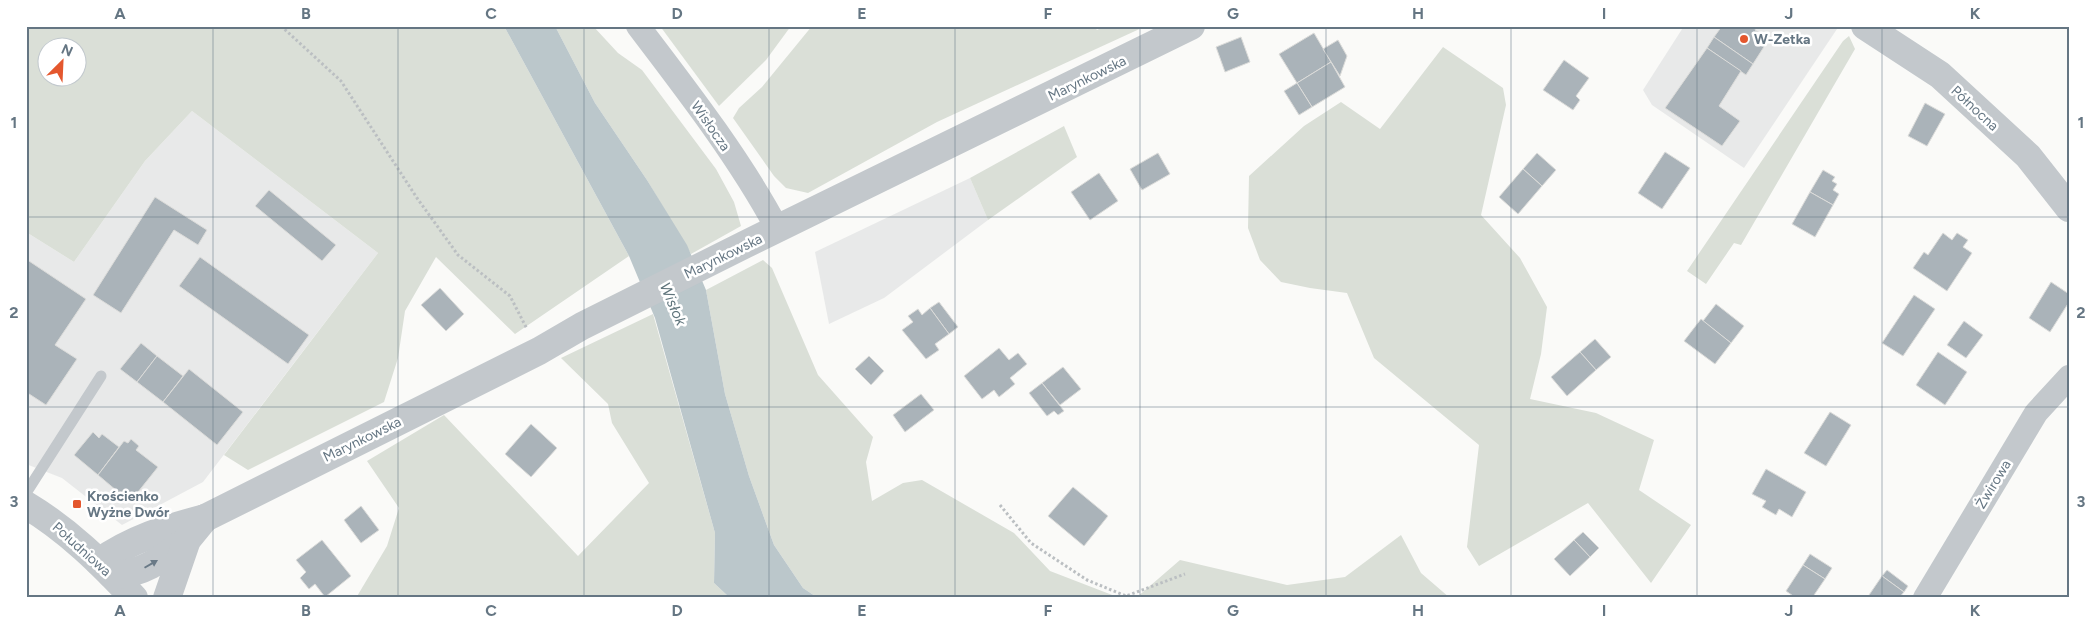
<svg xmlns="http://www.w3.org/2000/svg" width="2095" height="624" viewBox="0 0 2095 624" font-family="Figtree,sans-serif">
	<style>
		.built { fill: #e8e9e9 }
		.green { fill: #dadfd7; fill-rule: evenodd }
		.water { fill: #bbc7cb }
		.building { fill: #aab3b9; stroke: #dcdcda }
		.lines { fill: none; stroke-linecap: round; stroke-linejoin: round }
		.path { stroke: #bbbfc2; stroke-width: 3; stroke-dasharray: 2.5 2.5; stroke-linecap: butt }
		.service { stroke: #c3c8cc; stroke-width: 11 }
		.minor { stroke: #c3c8cc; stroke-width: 24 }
		.tertiary { stroke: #c3c8cc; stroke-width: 28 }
		.oneway { fill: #6a7a87 }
		.grid { fill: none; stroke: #657683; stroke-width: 1; stroke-opacity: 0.55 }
		.poi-dot { fill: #e4572e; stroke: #fff; stroke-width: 2 }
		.labels { text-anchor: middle; stroke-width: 5; stroke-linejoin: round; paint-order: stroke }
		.poi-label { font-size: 14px; font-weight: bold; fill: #657683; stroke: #fff; text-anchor: start }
		.street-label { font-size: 14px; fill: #657683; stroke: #fff }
		.water-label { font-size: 15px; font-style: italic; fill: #60757c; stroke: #fff }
		.neatline { fill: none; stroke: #657683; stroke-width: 2 }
		.grid-label { font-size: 16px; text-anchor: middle; font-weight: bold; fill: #657683 }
	</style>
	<rect width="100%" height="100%" fill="#fafaf8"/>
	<g class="built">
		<path d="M 1684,26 L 1839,26 L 1744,168 L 1652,105 L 1643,90 Z"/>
		<path d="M 192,111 L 378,253 L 203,482 L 122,525 L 62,478 L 26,464 L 26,232 L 74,262 L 145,161 Z"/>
		<path d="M 970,178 L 988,220 L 884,298 L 829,324 L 815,252 Z"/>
	</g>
	<g class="green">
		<path d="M 26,26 L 504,26 L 629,256 L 515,334 L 436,257 L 405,311 L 398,358 L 384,402 L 248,470 L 224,455 L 378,253 L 192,111 L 145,161 L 74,262 L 26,232 ZM 48,48 L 78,48 L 78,78 L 48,78 Z"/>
		<path d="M 555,26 L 593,26 L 618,53 L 642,70 L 716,169 L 734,202 L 741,226 L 691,254 L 647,180 L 595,103 Z"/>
		<path d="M 660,26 L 791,26 L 766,60 L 719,106 Z"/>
		<path d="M 812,26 L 1094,26 L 1097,30 L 1105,26 L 1146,26 L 937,122 L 808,193 L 786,188 L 774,176 L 733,118 L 739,108 L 762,87 Z"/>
		<path d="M 1849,36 L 1855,49 L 1741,245 L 1734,243 L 1706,284 L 1687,271 L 1843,41 Z"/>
		<path d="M 1443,47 L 1503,88 L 1506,105 L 1481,215 L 1520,258 L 1547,307 L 1541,354 L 1530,399 L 1596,413 L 1654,440 L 1639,490 L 1691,525 L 1651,583 L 1588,503 L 1479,566 L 1467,547 L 1479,445 L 1374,358 L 1347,293 L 1310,288 L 1281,282 L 1260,260 L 1248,228 L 1249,176 L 1304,126 L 1341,102 L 1380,129 Z"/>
		<path d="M 1064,126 L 1077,157 L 988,220 L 970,178 Z"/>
		<path d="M 763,260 L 772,268 L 818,375 L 873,437 L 866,462 L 872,501 L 903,483 L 922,480 L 1014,533 L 1050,571 L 1120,598 L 818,598 L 803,588 L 774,545 L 749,476 L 725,394 L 706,290 Z"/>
		<path d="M 653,314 L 715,533 L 714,583 L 730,598 L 356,598 L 387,546 L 399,508 L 367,461 L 444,415 L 578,556 L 649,483 L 612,423 L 608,404 L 561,358 Z"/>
		<path d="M 1401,535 L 1421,573 L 1450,598 L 1136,598 L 1180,560 L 1287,585 L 1345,577 Z"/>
	</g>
	<path class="water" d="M 504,26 L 555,26 L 595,103 L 647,180 L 687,245 L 706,290 L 725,394 L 749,476 L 774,545 L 803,588 L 818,598 L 730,598 L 714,583 L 715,533 L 655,318 L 629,256 Z"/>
	<g class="building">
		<path d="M 1722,26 L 1757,26 L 1755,30 L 1769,39 L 1753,64 L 1714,37 Z"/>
		<path d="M 1314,33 L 1331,62 L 1297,83 L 1279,54 Z"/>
		<path d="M 1241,37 L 1250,62 L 1225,72 L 1216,47 Z"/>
		<path d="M 1714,37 L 1753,64 L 1746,75 L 1707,48 Z"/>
		<path d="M 1338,40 L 1347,56 L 1340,76 L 1323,49 Z"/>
		<path d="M 1707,48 L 1741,71 L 1719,106 L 1740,121 L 1722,146 L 1665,108 Z"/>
		<path d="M 1564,60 L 1589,78 L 1576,96 L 1580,100 L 1573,110 L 1543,90 Z"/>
		<path d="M 1331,62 L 1345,87 L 1312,107 L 1297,83 Z"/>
		<path d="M 1297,83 L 1312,107 L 1299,115 L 1284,91 Z"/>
		<path d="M 1925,103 L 1945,114 L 1927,146 L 1908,136 Z"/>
		<path d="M 1665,152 L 1690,168 L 1662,209 L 1638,193 Z"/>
		<path d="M 1158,153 L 1170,174 L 1142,190 L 1130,169 Z"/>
		<path d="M 1537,153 L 1556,170 L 1542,186 L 1523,169 Z"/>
		<path d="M 1523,169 L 1542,186 L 1518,214 L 1499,197 Z"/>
		<path d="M 1823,170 L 1835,177 L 1832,181 L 1837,184 L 1833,190 L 1839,194 L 1833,205 L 1810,192 Z"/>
		<path d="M 1099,173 L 1118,201 L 1090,220 L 1071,192 Z"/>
		<path d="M 269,190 L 336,245 L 322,261 L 255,206 Z"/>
		<path d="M 1810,192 L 1833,205 L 1815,237 L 1792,224 Z"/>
		<path d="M 155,197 L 207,230 L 198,245 L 174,230 L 121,313 L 93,295 Z"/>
		<path d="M 1943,233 L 1952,240 L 1957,233 L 1968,240 L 1963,247 L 1972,253 L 1947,291 L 1913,268 L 1924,252 L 1928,255 Z"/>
		<path d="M 200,257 L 309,335 L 288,364 L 179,286 Z"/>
		<path d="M 26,259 L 86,299 L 55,345 L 77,359 L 46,405 L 26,392 Z"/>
		<path d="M 2051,282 L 2069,294 L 2069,302 L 2050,332 L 2029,318 Z"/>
		<path d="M 440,288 L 464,314 L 446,331 L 421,305 Z"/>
		<path d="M 1914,295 L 1935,309 L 1903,356 L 1882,343 Z"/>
		<path d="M 939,302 L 958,327 L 949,334 L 930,308 Z"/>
		<path d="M 1716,304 L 1744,326 L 1731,343 L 1703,321 Z"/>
		<path d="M 930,308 L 949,334 L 935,344 L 939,350 L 926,359 L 902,330 L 913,322 L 908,316 L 918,309 L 922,315 Z"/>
		<path d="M 1701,319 L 1731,343 L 1715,364 L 1684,341 Z"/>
		<path d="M 1964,321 L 1983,335 L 1966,358 L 1947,345 Z"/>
		<path d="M 1595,339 L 1611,357 L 1596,370 L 1580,352 Z"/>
		<path d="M 141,343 L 157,356 L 137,382 L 120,369 Z"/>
		<path d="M 999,348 L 1009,360 L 1018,353 L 1027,364 L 1010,378 L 1015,384 L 999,397 L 994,390 L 982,399 L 964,376 Z"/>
		<path d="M 1580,352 L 1596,370 L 1567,396 L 1551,377 Z"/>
		<path d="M 1938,352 L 1967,372 L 1945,405 L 1916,385 Z"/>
		<path d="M 157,356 L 183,376 L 163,402 L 137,382 Z"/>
		<path d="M 869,356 L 884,371 L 871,385 L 855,369 Z"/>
		<path d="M 1063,367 L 1081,389 L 1060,405 L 1042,383 Z"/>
		<path d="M 189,369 L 243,412 L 217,445 L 163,402 Z"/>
		<path d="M 1042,383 L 1064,411 L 1058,415 L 1054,411 L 1047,416 L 1029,393 Z"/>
		<path d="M 921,394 L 934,410 L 905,432 L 893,415 Z"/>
		<path d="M 1830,412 L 1851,425 L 1826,466 L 1804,453 Z"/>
		<path d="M 531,424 L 557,448 L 531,477 L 505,454 Z"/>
		<path d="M 93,432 L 99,438 L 102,434 L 119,447 L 98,475 L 74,455 Z"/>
		<path d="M 131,439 L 139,446 L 136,450 L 158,467 L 130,502 L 98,475 L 124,441 L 128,443 Z"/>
		<path d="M 1766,469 L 1806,492 L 1792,517 L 1779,509 L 1776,515 L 1762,507 L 1766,501 L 1752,494 Z"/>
		<path d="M 1073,487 L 1108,516 L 1084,546 L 1048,516 Z"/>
		<path d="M 361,506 L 379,530 L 361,543 L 344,520 Z"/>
		<path d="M 1583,532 L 1599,548 L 1590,557 L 1574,540 Z"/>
		<path d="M 322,540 L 351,576 L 325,597 L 315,584 L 309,589 L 300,578 L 306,572 L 296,560 Z"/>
		<path d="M 1574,540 L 1590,557 L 1570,576 L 1554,559 Z"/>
		<path d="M 1810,554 L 1832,568 L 1825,579 L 1803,565 Z"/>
		<path d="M 1803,565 L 1825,579 L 1812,598 L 1796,598 L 1786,591 Z"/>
		<path d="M 1887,570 L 1908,586 L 1904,592 L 1882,576 Z"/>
		<path d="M 1882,576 L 1904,592 L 1899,598 L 1867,598 Z"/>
	</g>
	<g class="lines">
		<g class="path">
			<path d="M 281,26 L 341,81 L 417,198 L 458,255 L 510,296 L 527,329"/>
			<path d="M 1000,505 L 1031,543 L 1087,580 L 1126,596 L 1185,574"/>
		</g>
		<path class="service" d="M 26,493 L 101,376"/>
		<g class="minor">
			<path d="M 638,26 C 686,89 741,160 778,230"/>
			<path d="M 1925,598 L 2036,413 L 2069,377"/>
		</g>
		<g class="tertiary">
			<path d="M 1865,26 L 1940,75 L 2028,156 L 2069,208"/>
			<path d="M 26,505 C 68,530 101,563 134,598"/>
			<path d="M 99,562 C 131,539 167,528 205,518 L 539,351 L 582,326 L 744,245 L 1191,26"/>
			<path d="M 111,574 C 140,577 165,557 187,540"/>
			<path d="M 167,598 L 187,540 L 205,518"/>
		</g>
	</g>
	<defs><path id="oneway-solid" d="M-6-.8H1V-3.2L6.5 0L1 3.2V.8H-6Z" transform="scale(1.25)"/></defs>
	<use class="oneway" href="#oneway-solid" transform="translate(151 564) rotate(-30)"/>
	<path class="grid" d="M 213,26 L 213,598M 398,26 L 398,598M 584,26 L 584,598M 769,26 L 769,598M 955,26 L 955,598M 1140,26 L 1140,598M 1326,26 L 1326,598M 1511,26 L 1511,598M 1697,26 L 1697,598M 1882,26 L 1882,598M 26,217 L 2069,217M 26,407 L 2069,407"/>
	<g class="poi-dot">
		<circle cx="1744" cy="39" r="5"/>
		<rect x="72" y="499" width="10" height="10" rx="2.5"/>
	</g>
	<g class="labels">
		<g class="poi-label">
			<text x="1754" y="44">W-Zetka</text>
			<text x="87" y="501">Krościenko<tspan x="87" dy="16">Wyżne Dwór</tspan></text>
		</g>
		<g class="street-label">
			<text transform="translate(1087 78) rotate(-26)" y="5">Marynkowska</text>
			<text transform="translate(1975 108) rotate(43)" y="5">Północna</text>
			<text transform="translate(711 126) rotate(55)" y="5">Wisłocza</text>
			<text transform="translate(723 256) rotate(-26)" y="5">Marynkowska</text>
			<text transform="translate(362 439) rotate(-26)" y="5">Marynkowska</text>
			<text transform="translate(1993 484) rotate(-59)" y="5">Żwirowa</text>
			<text transform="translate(82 549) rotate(42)" y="5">Południowa</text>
		</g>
		<g class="water-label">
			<text transform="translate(673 304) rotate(67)" y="5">Wisłok</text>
		</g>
	</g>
	<rect width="2095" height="624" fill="none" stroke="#ffffff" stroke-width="55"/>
	<g transform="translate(62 62) rotate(24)"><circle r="24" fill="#ffffff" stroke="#c1c8cd"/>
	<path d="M0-4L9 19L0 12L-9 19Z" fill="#e4572e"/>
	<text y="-8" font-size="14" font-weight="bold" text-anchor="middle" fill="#657683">N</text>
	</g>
	<rect x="28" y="28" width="2040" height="568" class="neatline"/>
	<g class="grid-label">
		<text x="120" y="19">A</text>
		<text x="306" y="19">B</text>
		<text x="491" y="19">C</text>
		<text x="677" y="19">D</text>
		<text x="862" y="19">E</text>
		<text x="1048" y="19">F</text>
		<text x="1233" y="19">G</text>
		<text x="1418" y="19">H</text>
		<text x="1604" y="19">I</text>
		<text x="1789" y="19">J</text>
		<text x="1975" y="19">K</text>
		<text x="14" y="128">1</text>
		<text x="2081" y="128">1</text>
		<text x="14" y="318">2</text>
		<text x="2081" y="318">2</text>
		<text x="14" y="507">3</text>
		<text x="2081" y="507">3</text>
		<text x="120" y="616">A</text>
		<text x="306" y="616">B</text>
		<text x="491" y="616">C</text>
		<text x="677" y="616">D</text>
		<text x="862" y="616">E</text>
		<text x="1048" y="616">F</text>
		<text x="1233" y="616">G</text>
		<text x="1418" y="616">H</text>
		<text x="1604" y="616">I</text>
		<text x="1789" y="616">J</text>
		<text x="1975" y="616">K</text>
	</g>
</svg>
